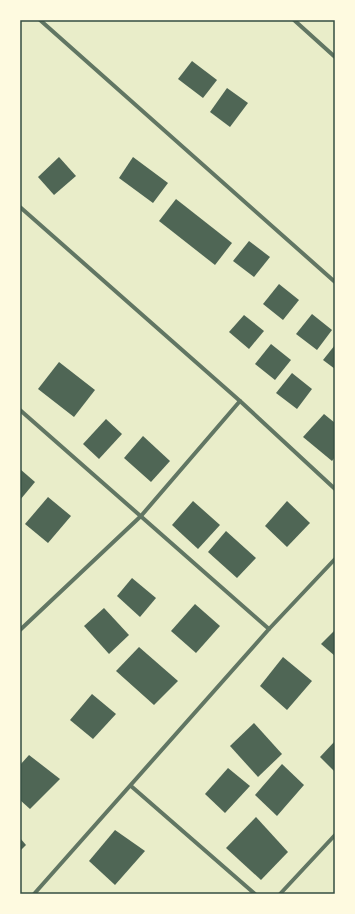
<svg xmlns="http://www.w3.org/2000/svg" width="355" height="914" viewBox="0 0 355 914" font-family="'DM Sans',sans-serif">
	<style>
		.building { fill: #4f6655 }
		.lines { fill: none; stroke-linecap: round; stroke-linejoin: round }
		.minor { stroke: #617663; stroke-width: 4 }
		.neatline { fill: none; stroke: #344e41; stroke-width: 1.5 }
	</style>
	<rect width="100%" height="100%" fill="#e9edc9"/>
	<g class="building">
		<path d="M 192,61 L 217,80 L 203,98 L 178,79 Z"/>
		<path d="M 227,88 L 248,103 L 230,127 L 210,112 Z"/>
		<path d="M 59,157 L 76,176 L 54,195 L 38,177 Z"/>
		<path d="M 133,157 L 168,183 L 153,203 L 119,178 Z"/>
		<path d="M 176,199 L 232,243 L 215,265 L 159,221 Z"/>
		<path d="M 249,241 L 270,257 L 254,277 L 233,261 Z"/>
		<path d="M 279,284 L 299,300 L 283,320 L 263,304 Z"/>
		<path d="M 312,314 L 332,330 L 317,350 L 296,334 Z"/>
		<path d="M 244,315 L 264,331 L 249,349 L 229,332 Z"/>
		<path d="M 271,344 L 291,360 L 275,380 L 255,364 Z"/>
		<path d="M 335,345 L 335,369 L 323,360 Z"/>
		<path d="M 59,362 L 95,390 L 74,417 L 38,389 Z"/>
		<path d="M 292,373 L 312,389 L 297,409 L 276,393 Z"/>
		<path d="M 324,414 L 335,423 L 335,457 L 332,461 L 303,437 Z"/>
		<path d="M 106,419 L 122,434 L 99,459 L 83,444 Z"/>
		<path d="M 143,436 L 170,461 L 151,482 L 124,458 Z"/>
		<path d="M 20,469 L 35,482 L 20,500 Z"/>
		<path d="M 48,497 L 71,516 L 48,543 L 25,524 Z"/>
		<path d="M 193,501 L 220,525 L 198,549 L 172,525 Z"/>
		<path d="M 287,501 L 310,523 L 287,547 L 265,526 Z"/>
		<path d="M 226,531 L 256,558 L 237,578 L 208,552 Z"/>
		<path d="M 132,578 L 156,598 L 140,617 L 117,596 Z"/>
		<path d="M 195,604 L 220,626 L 196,653 L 171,631 Z"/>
		<path d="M 104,608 L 129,635 L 109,654 L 84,626 Z"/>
		<path d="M 335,630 L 335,656 L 321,644 Z"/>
		<path d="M 139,647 L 178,681 L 154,705 L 116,671 Z"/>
		<path d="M 283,657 L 312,681 L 287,710 L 260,686 Z"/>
		<path d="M 92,694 L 116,714 L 93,739 L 70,720 Z"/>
		<path d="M 254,723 L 282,754 L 258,777 L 230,746 Z"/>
		<path d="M 335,741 L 335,772 L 320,757 Z"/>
		<path d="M 29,755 L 60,779 L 30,809 L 20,800 L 20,765 Z"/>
		<path d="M 282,764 L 304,785 L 277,816 L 255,795 Z"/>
		<path d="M 228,768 L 250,786 L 225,813 L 205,794 Z"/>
		<path d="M 256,817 L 288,852 L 261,880 L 226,848 Z"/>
		<path d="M 115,830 L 145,851 L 115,885 L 89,861 Z"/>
		<path d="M 20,838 L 26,845 L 20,851 Z"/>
	</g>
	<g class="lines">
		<g class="minor">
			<path d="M 40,20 L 335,282"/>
			<path d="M 294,20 L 335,57"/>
			<path d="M 20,207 L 240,401 L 335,489"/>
			<path d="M 20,410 L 269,629"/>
			<path d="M 20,630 L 141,516 L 240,401"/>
			<path d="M 131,786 L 255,894"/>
			<path d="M 34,894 L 269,629 L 335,559"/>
			<path d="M 280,894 L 335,835"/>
		</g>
	</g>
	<rect width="355" height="914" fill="none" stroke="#fefae0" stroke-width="42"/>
	<rect x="21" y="21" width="313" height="872" class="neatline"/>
</svg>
